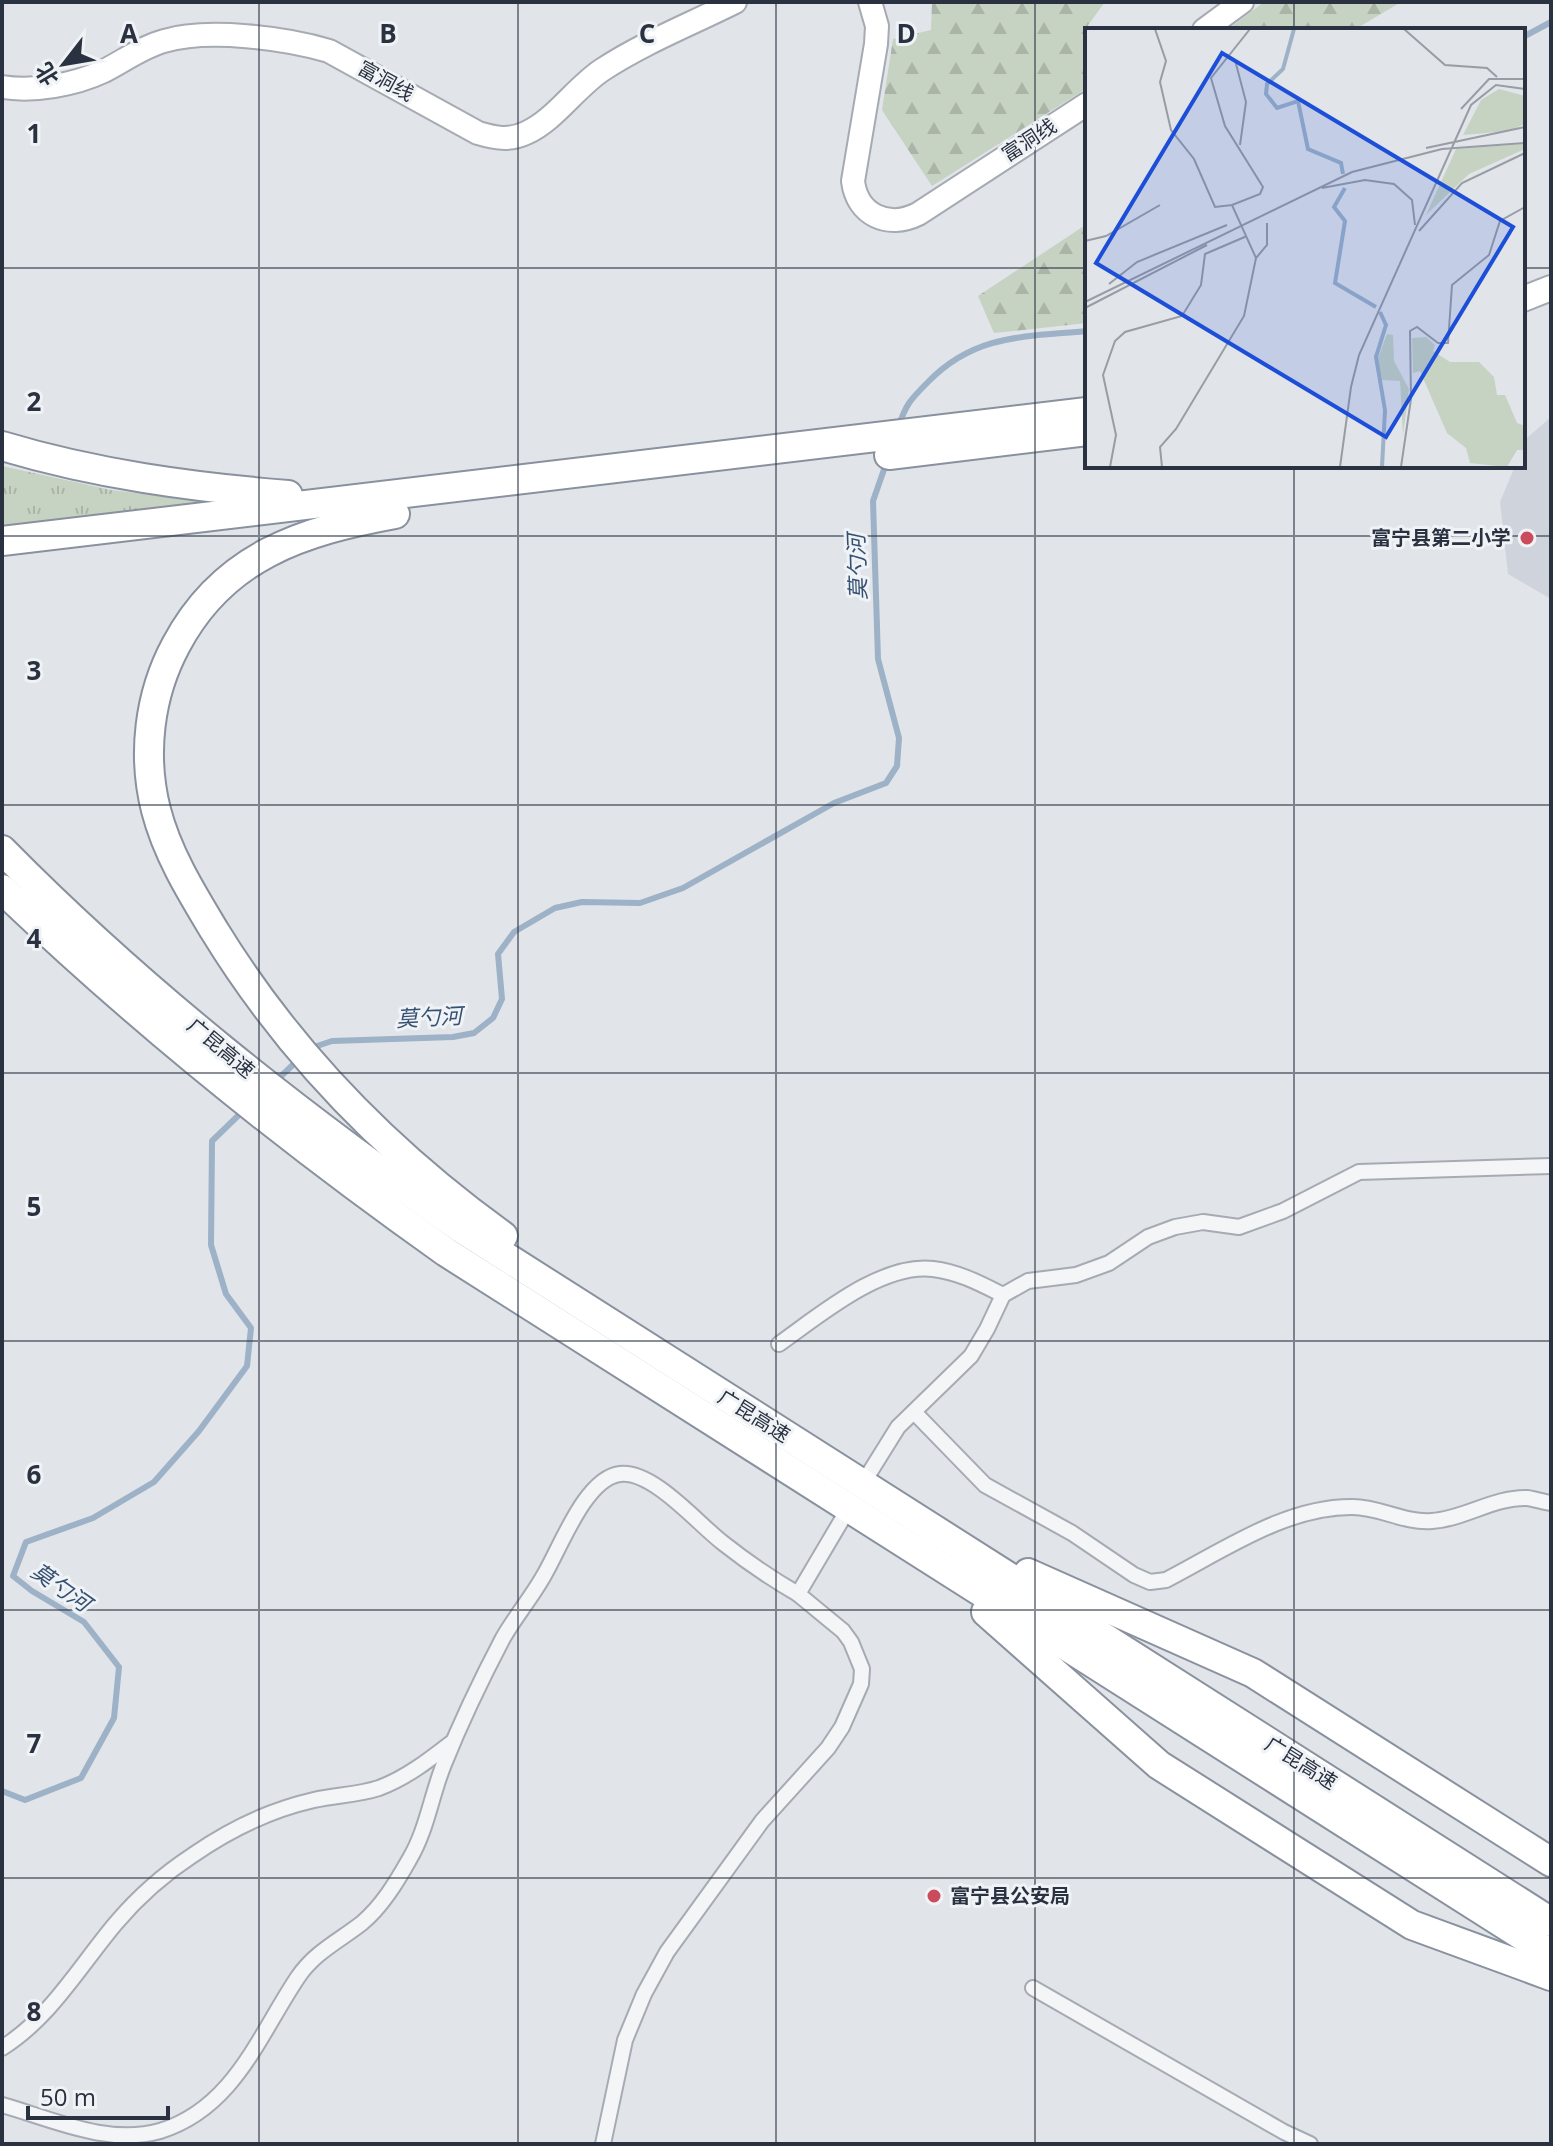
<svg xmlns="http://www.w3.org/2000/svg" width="1553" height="2146" viewBox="0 0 1553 2146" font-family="'Open Sans','Noto Sans SC',sans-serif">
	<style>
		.built { fill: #cfd3db }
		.grass { fill: url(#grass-tufts) }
		.forest { fill: url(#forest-firs) }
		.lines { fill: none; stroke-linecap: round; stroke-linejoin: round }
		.stream { stroke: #9db1c7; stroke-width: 6 }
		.minor-casing { stroke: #a6abb3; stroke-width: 18 }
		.secondary-casing { stroke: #a6abb3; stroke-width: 26 }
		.primary-casing { stroke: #a0a8b4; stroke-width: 28 }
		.motorway-casing { stroke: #89919f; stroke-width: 32 }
		.minor { stroke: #f3f5f7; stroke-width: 14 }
		.secondary { stroke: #fff; stroke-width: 22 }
		.primary { stroke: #fff; stroke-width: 24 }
		.motorway { stroke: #fff; stroke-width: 28 }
		.grid { fill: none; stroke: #2a3140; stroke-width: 2; stroke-opacity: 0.55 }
		.poi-dot { fill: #c94b5c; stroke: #f0f3f6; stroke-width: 3 }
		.labels { text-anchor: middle; stroke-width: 6; stroke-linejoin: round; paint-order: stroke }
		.street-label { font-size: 20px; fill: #2a3140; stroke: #f0f3f6 }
		.poi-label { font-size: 20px; font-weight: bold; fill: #2a3140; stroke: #f0f3f6; text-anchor: end }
		.water-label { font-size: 22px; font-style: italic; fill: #355072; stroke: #f0f3f6 }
		.inset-river { fill: none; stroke: #9db1c7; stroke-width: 4 }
		.inset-road { fill: none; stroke: #989ca5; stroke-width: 2 }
		.view { fill: #1d4ed8; fill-opacity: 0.15; stroke: #1d4ed8; stroke-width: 4 }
		.inset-edge { fill: none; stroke: #2a3140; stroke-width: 4 }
		.grid-label { font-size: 26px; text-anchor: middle; font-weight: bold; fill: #2a3140; stroke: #f0f3f6; stroke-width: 6; stroke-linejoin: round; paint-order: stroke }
	</style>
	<defs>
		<pattern id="grass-tufts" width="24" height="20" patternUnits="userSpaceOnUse" patternTransform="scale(2)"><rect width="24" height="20" fill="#c6d2c2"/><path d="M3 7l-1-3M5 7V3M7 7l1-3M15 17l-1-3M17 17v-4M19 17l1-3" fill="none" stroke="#aab5a8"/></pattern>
		<pattern id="forest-firs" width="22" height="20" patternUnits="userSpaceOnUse" patternTransform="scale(2)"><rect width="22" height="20" fill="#c6d2c2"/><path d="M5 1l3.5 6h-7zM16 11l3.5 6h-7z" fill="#aab5a8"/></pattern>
	</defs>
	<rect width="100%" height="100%" fill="#e1e4e9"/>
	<path class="built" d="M 1551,417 L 1551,599 L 1508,574 L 1500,502 L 1515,466 L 1523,466 L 1523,448 L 1527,438 Z"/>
	<path class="grass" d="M 2,466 L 111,490 L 219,503 L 2,534 Z"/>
	<g class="forest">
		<path d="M 932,2 L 1105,2 L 1083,32 L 1087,36 L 1087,88 L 932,186 L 882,110 L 893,39 L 931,30 Z"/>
		<path d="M 1264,2 L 1401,2 L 1354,30 L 1227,30 Z"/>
		<path d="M 1087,224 L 1087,323 L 994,333 L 978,296 Z"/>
	</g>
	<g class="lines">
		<g class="stream">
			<path d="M 1523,37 L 1551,22"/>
			<path d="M 898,428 C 906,404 910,400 928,382 C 975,334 1024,337 1087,331"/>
			<path d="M 311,1048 L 332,1041 L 453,1037 L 474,1033 L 493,1018 L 502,999 L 498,954 L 514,932 L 555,908 L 582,902 L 640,903 L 683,888 L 834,803 L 886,783 L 897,766 L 899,738 L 878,659 L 873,501 L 887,461"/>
			<path d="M 276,1081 L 300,1058"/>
			<path d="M 2,1791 L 25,1800 L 81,1778 L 114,1718 L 119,1667 L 84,1622 L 32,1591 L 13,1576 L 26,1542 L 93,1518 L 154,1482 L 199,1431 L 247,1366 L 251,1328 L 226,1294 L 211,1245 L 212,1141 L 244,1110"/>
		</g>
		<g class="minor-casing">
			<g id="minor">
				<path d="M 779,1344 C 820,1315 881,1263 933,1269 C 959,1272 981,1284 1003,1295"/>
				<path d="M 914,1412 L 985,1485 L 1072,1533 L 1134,1575 L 1150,1582 L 1166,1580 C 1224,1550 1287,1506 1353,1507 C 1380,1507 1403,1523 1432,1521 C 1464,1519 1494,1497 1527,1498 C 1535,1499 1543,1502 1551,1503"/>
				<path d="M 860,1488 L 898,1427 L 971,1356 L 987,1329 L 1003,1295 L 1028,1281 L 1076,1275 L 1109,1263 L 1148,1237 L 1175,1227 L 1203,1222 L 1239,1227 L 1283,1211 L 1359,1172 L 1551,1166"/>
				<path d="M 1033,1988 L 1284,2132 L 1310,2144"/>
				<path d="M 2,2048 C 51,2017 79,1967 116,1923 C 138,1897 164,1874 193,1855 C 229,1830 270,1810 314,1800 C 335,1795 358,1795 379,1788 C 406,1778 429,1760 451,1743"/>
				<path d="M 2,2105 C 52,2119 108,2146 160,2131 C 234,2108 259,2035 298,1977 C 315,1952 339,1941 362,1923 C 382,1906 396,1883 409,1860 C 427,1830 431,1796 444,1764 C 461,1722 482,1678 503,1638 C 515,1617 531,1598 543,1577 C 560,1549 585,1478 620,1474 C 653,1470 698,1524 723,1543 C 747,1562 772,1579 798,1594"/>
				<path d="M 603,2144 L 625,2040 L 644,1994 L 667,1952 L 762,1821 L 828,1748 L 842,1727 L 861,1684 L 862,1669 L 851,1642 L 843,1631 L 798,1594 L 850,1506"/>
			</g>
		</g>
		<g class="secondary-casing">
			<g id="secondary">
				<path d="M 870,2 L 877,26 L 876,44 L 853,181 C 857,215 888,229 918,214 L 1087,104"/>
				<path d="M 1204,30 L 1242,2"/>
				<path d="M 2,87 C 34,92 74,85 104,71 C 124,61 142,47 164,41 C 208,28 285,38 329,51 L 478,133 C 495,138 509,141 526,133 C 555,120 575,88 602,70 C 643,43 691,24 735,2"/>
			</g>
		</g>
		<g class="primary-casing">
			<path id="primary" d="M 1523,299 L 1551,288"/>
		</g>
		<g class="motorway-casing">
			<g id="motorway">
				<path d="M 2,446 C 95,474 191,487 288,495"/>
				<path d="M 889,455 L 1087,431"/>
				<path d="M 395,514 C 302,531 223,556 176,645 C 149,695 142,755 156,810 C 167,853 191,892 214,930 C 288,1051 388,1153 503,1236"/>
				<path d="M 2,541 L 1087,412"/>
				<path d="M 2,850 C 142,992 299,1115 462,1229 L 1551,1922"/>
				<path d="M 2,889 C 141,1022 289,1141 446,1252 L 1551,1954"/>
				<path d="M 1028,1573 L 1253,1673 L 1551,1862"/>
				<path d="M 986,1612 L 1159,1765 L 1412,1925 L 1551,1976"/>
			</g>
		</g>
		<use href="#minor" class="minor"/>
		<use href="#secondary" class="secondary"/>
		<use href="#primary" class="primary"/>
		<use href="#motorway" class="motorway"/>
	</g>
	<path class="grid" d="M 259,2 L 259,2144M 518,2 L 518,2144M 776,2 L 776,2144M 1035,2 L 1035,2144M 1294,2 L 1294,30M 2,268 L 1087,268M 1523,268 L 1551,268M 1294,466 L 1294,2144M 2,536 L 1551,536M 2,805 L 1551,805M 2,1073 L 1551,1073M 2,1341 L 1551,1341M 2,1610 L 1551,1610M 2,1878 L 1551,1878"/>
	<g class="poi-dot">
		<circle cx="1527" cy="538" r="8"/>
		<circle cx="934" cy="1896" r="8"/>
	</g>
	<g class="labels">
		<g class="street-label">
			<text transform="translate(386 81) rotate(29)" y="7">富洞线</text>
			<text transform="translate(1029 140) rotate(-33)" y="7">富洞线</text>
			<text transform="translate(221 1048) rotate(40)" y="7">广昆高速</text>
			<text transform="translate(754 1416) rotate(32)" y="7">广昆高速</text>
			<text transform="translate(1301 1763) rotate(32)" y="7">广昆高速</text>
		</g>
		<g class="poi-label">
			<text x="1511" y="545">富宁县第二小学</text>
			<text x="950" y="1903" text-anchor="start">富宁县公安局</text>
		</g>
		<g class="water-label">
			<text transform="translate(857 567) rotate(-92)" y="8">莫勺河</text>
			<text transform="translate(429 1017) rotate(-3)" y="8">莫勺河</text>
			<text transform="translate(61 1587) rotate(35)" y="8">莫勺河</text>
		</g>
	</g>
	<g transform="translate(1085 28)">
		<rect width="440" height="440" fill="#e1e4e9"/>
		<path d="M 414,61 L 440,68 L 440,96 L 423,103 L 378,107 L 396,72 ZM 440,116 L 440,121 L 384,146 L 341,187 L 371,121 Z" fill="#c6d2c2"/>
		<path d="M 302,306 L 308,307 L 309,333 L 324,361 L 318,407 L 315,353 L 297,352 L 292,333 ZM 341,309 L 350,317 L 348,323 L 365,334 L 394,334 L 409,349 L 412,367 L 420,367 L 432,395 L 440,398 L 440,422 L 432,422 L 422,439 L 385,435 L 381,420 L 362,405 L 335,343 L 328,345 L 327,310 Z" fill="#c6d2c2"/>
		<path class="inset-river" d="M 209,1 L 198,41 L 182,56 L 181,66 L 192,80 L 213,73 L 223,121 L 256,135 L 258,146M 260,160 L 249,179 L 260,193 L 250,255 L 291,279M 295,284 L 301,297 L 291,329 L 300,382 L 297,439"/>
		<path class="inset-road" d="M 70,1 L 81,33 L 75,54 L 86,102 L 109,131 L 130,179 L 147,177 L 171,230 L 159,288 L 91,401 L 75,419 L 77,439M 319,1 L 360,37 L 402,40 L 412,49M 150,32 L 161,74 L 155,117M 376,81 L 404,51 L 440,51M 341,120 L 440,99M 237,160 L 280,152 L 309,156 L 327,172 L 330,197M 147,177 L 175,166 L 178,159 L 140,98 L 126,50 L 165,1M 334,203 L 377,155 L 440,125M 0,213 L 21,208 L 75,177M 171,230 L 182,217 L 182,195M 24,256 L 52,234 L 142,197M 0,274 L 267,144 L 357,121 L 440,115M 0,280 L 122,217M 266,359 L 274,327 L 386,77 L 411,57 L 440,61M 25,439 L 31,407 L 18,347 L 30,313 L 40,304 L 97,288 L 116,257 L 120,226 L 162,208M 255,439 L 266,359M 316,439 L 326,371 L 325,303 L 332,299 L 353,315 L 363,315 L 367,257 L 404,227 L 415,193 L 440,179"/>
		<path class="view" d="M 137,25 L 428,199 L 301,409 L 11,235 Z"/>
		<rect width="440" height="440" class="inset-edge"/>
	</g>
	<g class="grid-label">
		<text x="129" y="43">A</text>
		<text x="388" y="43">B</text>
		<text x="647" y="43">C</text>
		<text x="906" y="43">D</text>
		<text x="34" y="143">1</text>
		<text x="34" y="411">2</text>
		<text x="34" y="680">3</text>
		<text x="34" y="948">4</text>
		<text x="34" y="1216">5</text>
		<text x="34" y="1484">6</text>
		<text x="34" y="1753">7</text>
		<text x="34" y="2021">8</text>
	</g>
	<rect width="1553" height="2146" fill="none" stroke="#2a3140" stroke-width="8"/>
	<g transform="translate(64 64) rotate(239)" stroke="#f0f3f6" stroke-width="6" paint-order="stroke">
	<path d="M0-6L14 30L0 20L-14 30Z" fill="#2a3140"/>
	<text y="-12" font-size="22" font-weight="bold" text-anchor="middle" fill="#2a3140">北</text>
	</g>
	<path d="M28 2106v12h140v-12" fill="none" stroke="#2a3140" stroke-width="4"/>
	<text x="40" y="2106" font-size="24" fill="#2a3140" stroke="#f0f3f6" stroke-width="6" paint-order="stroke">50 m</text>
</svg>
